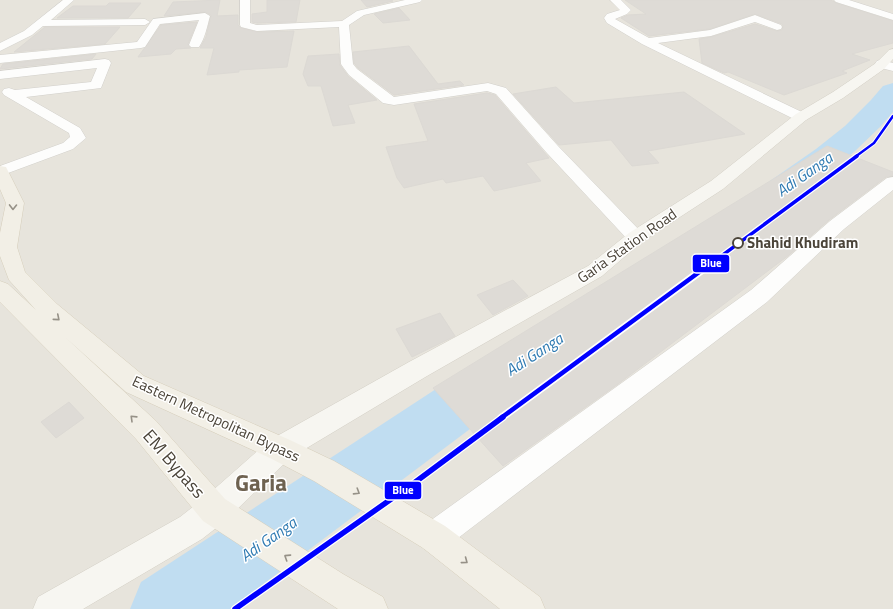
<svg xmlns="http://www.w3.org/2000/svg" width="893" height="609" viewBox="0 0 893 609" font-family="'Titillium Web',sans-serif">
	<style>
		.residential { fill: #e7e4dc }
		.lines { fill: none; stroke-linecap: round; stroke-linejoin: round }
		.river { fill: #c0ddf1; fill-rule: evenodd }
		.building { fill: #dedbd6; stroke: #dcd9d4 }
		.minor-casing { stroke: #d2d0cb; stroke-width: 1 }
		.tertiary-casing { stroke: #d2d0cb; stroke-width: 1 }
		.secondary-casing { stroke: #d3cfc5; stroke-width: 1 }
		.primary-casing { stroke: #d6cebb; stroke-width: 1 }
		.minor { fill: #fdfdfc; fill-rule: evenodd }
		.tertiary { fill: #fdfdfc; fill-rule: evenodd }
		.secondary { fill: #f7f6f1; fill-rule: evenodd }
		.primary { fill: #f2efe6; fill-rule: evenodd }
		.metro-1-far3-casing { stroke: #fff; stroke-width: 4.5 }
		.metro-1-far2-casing { stroke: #fff; stroke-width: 6 }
		.metro-1-far1-casing { stroke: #fff; stroke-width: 8 }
		.metro-1-casing { stroke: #fff; stroke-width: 8 }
		.metro-1-far3 { stroke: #00f; stroke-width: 2.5 }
		.metro-1-far2 { stroke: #00f; stroke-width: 3.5 }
		.metro-1-far1 { stroke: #00f; stroke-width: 4.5 }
		.metro-1 { stroke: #00f; stroke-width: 5.5 }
		.oneway { stroke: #969187 }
		.stop-dot { fill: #fff; stroke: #4b4439; stroke-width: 2 }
		.labels { text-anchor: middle; stroke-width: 3; stroke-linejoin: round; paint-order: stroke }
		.stop-label { font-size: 15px; font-weight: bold; fill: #4b4439; stroke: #fff; text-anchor: start }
		.street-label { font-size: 15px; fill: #4b4439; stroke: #fff }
		.water-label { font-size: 16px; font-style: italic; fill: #2e7ab2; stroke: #fff }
		.near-street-label { font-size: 18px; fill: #4b4439; stroke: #fff }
		.near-district-label { font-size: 23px; font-weight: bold; fill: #6e6250; stroke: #fff }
		.line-badge { stroke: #fff; stroke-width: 1.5 }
		.badge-label { font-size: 11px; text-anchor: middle; font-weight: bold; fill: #fff }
	</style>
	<rect width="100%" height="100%" fill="#f4f2ee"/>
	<rect class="residential" x="0" y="0" width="893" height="609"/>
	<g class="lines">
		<g class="river">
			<path d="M 893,83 L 893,112 L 880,127 L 854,152 L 796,197 L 783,200 L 770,197 L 764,189 L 770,181 L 816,149 L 845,126 L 871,100 L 883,86 Z"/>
			<path d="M 507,349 L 526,355 L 534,371 L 526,387 L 230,609 L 130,609 L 141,582 L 488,355 Z"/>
		</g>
	</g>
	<g class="building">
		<path d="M 220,0 L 217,16 L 238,15 L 238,25 L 241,28 L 257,32 L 294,31 L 287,67 L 239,70 L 239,72 L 207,75 L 214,48 L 200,48 L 206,37 L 211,15 L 205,12 L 164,16 L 173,2 Z"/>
		<path d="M 267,0 L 300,0 L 296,22 L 257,23 L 252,22 L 252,14 L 267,12 Z"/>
		<path d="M 361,0 L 391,0 L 393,1 L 367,7 Z"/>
		<path d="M 625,0 L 831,0 L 836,3 L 893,21 L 893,43 L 852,54 L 870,60 L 842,71 L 847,73 L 784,95 L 728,72 L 724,73 L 702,63 L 699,39 L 711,37 L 755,24 L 777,31 L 782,30 L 783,26 L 782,24 L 755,14 L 710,29 L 649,36 L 621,18 L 628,15 L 646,14 Z"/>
		<path d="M 109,3 L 141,3 L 128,18 L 57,18 L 73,6 L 106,6 Z"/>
		<path d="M 399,8 L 410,20 L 383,23 L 374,14 Z"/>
		<path d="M 197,22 L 188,44 L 191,48 L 176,49 L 171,54 L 138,57 L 161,25 Z"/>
		<path d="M 45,27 L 120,27 L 105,44 L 14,52 Z"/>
		<path d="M 409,46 L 438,84 L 460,81 L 464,85 L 394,95 L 358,68 L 354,63 L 353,52 Z"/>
		<path d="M 96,54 L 92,59 L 0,69 L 3,64 Z"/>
		<path d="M 339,54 L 340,65 L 348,76 L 377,100 L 348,105 L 355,123 L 333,126 L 321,86 L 308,86 L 303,74 L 308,56 Z"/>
		<path d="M 556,87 L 574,103 L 684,92 L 745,134 L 648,151 L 659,163 L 632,166 L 611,140 L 559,145 L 513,94 Z"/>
		<path d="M 487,93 L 495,95 L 549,158 L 526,163 L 541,181 L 494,191 L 483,176 L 446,183 L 443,179 L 404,188 L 397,178 L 386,147 L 428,141 L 414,104 Z"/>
		<path d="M 827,146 L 893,172 L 893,176 L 886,177 L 829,220 L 789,255 L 618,384 L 503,466 L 433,388 Z"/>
		<path d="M 513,280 L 528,296 L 493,315 L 477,295 Z"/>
		<path d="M 440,313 L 455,336 L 412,357 L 396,329 Z"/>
		<path d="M 69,402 L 84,418 L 56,438 L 41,422 Z"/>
	</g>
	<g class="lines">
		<g class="minor-casing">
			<g id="minor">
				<path d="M 63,0 L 74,0 L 51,20 L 145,19 L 150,22 L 145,25 L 43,26 L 32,35 L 0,51 L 0,43 L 24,31 Z"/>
				<path d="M 240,0 L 250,0 L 250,23 L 257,25 L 342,21 L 357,11 L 405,0 L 422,0 L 420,2 L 364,15 L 349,25 L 353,64 L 357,69 L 394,97 L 488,83 L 506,88 L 558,146 L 646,237 L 643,241 L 636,243 L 629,241 L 546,152 L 496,94 L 487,91 L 394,105 L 383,103 L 349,75 L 343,67 L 341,64 L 339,27 L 257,31 L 241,27 L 240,25 Z"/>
				<path d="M 610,0 L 621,0 L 631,10 L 627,14 L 615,19 L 649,38 L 710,30 L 755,15 L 781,25 L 782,27 L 781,29 L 777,30 L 755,22 L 711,36 L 658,43 L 806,114 L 808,117 L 806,120 L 801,121 L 796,120 L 642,44 L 607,23 L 604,18 L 607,14 L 620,10 Z"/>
				<path d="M 834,0 L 849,0 L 893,14 L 893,20 L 836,2 Z"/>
				<path d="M 205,13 L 210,16 C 207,27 205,38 199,47 L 191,47 L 189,45 L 199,20 L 160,24 L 145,47 L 141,48 L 0,63 L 0,55 L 137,42 L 153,19 Z"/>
				<path d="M 105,59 L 109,60 L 111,63 L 101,88 L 26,97 L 80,128 L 86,138 L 73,149 L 0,176 L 0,166 L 63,143 L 70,137 L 69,133 L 4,95 L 2,92 L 4,89 L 9,88 L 15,90 L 91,82 L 97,68 L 0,79 L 0,71 Z"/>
			</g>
		</g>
		<g class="tertiary-casing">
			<g id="tertiary">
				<path d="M 881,60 L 893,63 L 893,71 L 877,67 L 875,64 L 877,61 Z"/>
				<path d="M 893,177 L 893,190 L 844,229 L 767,302 L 445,548 L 434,553 L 423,548 L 418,537 L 423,526 L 751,290 L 830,221 L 887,178 Z"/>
			</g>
		</g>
		<g class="secondary-casing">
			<path id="secondary" d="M 893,49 L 893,59 L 884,69 L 843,98 L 806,120 L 723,189 L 643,241 L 602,276 L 427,376 L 290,458 L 225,521 L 202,539 L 83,609 L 33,609 L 38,597 L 180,517 L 203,499 L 270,440 L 409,362 L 588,266 L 629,233 L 711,181 L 796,114 L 833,92 L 876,63 L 889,50 Z"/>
		</g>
		<g class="primary-casing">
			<path id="primary" d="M 0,166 L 6,167 L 24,203 L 17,247 L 25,272 L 57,304 L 144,376 L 290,440 L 334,461 L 445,526 L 540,597 L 545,609 L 500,609 L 423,548 L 314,481 L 270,458 L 126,392 L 65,337 L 156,421 L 225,499 L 343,574 L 383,597 L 388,609 L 338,609 L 203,521 L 136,439 L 0,302 L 0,281 L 8,284 L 36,310 L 9,280 L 0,256 L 0,233 L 6,203 L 0,189 Z"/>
		</g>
		<use href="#minor" class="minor"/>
		<use href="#tertiary" class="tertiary"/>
		<use href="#secondary" class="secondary"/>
		<use href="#primary" class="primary"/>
		<g class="metro-1-far3-casing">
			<path id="metro-1-far3" d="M 855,157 L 874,143 L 893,116"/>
		</g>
		<g class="metro-1-far2-casing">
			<path id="metro-1-far2" d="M 701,271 L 857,156"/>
		</g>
		<g class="metro-1-far1-casing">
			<path id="metro-1-far1" d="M 501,418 L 702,270"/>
		</g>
		<g class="metro-1-casing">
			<path id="metro-1" d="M 235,609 L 414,483 L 503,417"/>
		</g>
		<use href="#metro-1-far3" class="metro-1-far3"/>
		<use href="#metro-1-far2" class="metro-1-far2"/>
		<use href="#metro-1-far1" class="metro-1-far1"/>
		<use href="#metro-1" class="metro-1"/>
	</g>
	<defs><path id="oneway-chevron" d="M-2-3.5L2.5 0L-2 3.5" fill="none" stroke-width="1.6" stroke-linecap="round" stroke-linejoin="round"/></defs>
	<g class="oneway">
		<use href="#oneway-chevron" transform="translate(13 207) rotate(91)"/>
		<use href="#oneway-chevron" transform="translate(57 318) rotate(40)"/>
		<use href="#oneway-chevron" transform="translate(133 418) rotate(-136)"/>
		<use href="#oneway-chevron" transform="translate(357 492) rotate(32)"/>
		<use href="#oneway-chevron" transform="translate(287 557) rotate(-147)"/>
		<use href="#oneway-chevron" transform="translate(465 561) rotate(37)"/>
	</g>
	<circle class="stop-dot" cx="738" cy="243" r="5"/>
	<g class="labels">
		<g class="stop-label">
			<text x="747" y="248">Shahid Khudiram</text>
		</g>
		<g class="street-label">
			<text transform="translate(627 246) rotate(-35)" y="5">Garia Station Road</text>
			<text transform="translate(216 419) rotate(25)" y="5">Eastern Metropolitan Bypass</text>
		</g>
		<g class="water-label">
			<text transform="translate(804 174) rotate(-35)" y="6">Adi Ganga</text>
			<text transform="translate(534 354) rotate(-33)" y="6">Adi Ganga</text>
			<text transform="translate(268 539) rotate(-35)" y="6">Adi Ganga</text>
		</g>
		<g class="near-street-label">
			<text transform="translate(174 464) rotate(49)" y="6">EM Bypass</text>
		</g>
		<g class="near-district-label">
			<text x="261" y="491">Garia</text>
		</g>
	</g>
	<g class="line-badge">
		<rect x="692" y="254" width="38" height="19" rx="4" fill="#00f"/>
		<rect x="384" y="481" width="38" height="19" rx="4" fill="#00f"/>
	</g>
	<g class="badge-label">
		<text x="711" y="267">Blue</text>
		<text x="403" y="494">Blue</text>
	</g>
</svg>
